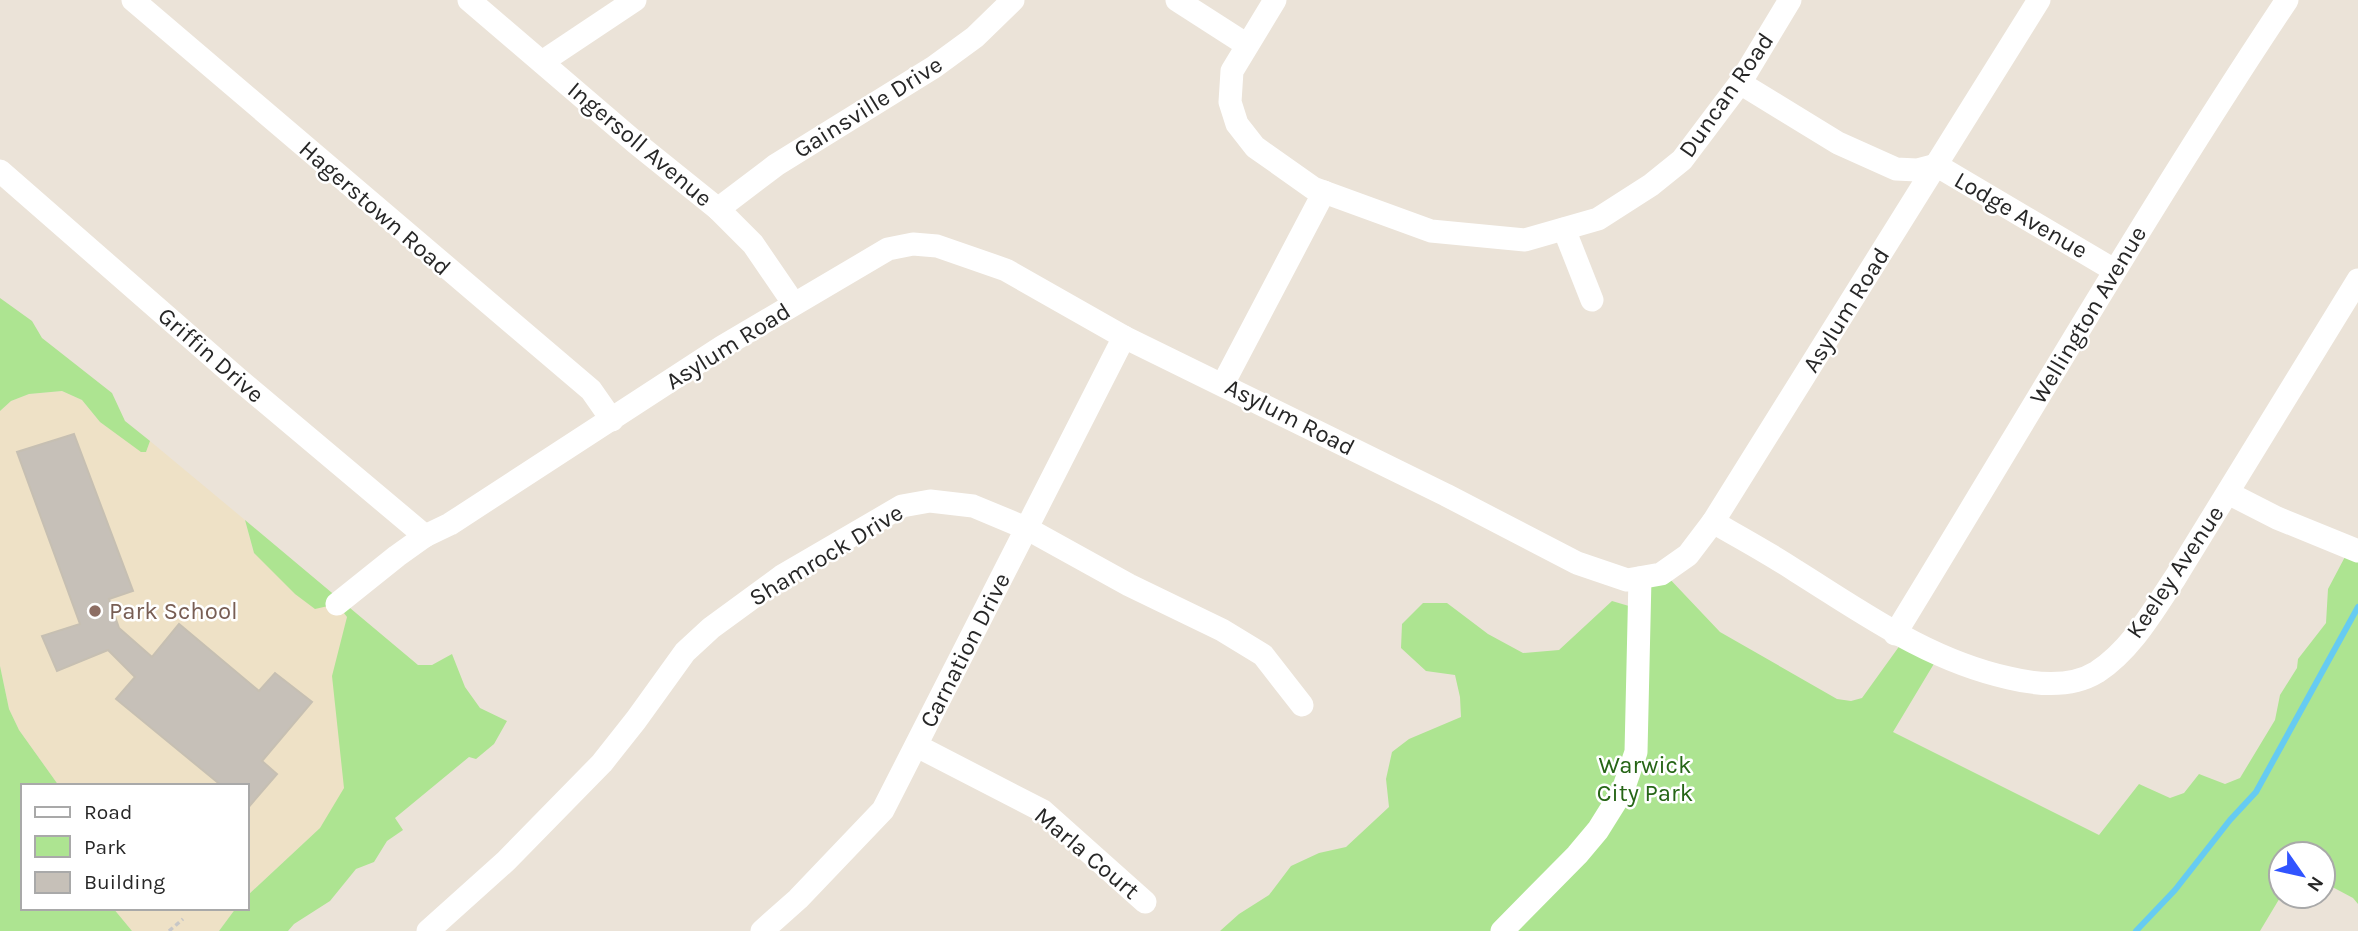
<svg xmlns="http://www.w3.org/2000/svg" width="2358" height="931" viewBox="0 0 2358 931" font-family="Karla,sans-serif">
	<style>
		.education { fill: #eee1c6 }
		.green { fill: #ade491 }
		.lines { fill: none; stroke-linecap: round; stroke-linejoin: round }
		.stream { stroke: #66cbf2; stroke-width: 6 }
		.building { fill: #c6c0b8; stroke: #c6bfb2; stroke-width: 2 }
		.path { stroke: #c7c7c7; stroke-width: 3.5; stroke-dasharray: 5 3.5; stroke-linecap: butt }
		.street { stroke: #fff; stroke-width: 23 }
		.education-dot { fill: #8d6e63; stroke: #fff; stroke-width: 2.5 }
		.labels { text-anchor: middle; stroke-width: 5; stroke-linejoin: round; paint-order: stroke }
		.street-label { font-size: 24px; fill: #272727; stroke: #fff }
		.education-label { font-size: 24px; fill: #785e54; stroke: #fff; text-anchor: start }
		.park-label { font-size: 24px; fill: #266516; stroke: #fff }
	</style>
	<rect width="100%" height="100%" fill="#ebe3d8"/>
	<g class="education">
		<path d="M 62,391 L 82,400 L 100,422 L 146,452 L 150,441 L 245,520 L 254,553 L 337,603 L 347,617 L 343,638 L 340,738 L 345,789 L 320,828 L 247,896 L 247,786 L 59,786 L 19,730 L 9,709 L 0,666 L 0,411 L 11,401 L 29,394 Z"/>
		<path d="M 113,908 L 236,908 L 219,931 L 132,931 Z"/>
	</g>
	<g class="green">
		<path d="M 0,298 L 32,321 L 42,338 L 112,393 L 125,421 L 150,441 L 146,452 L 141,452 L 100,422 L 82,400 L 62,391 L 29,394 L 11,401 L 0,411 Z"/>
		<path d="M 245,520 L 418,665 L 432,665 L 452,654 L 465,687 L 480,708 L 507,721 L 494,744 L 476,759 L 469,757 L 395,818 L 403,830 L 387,841 L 374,862 L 356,869 L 330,901 L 294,924 L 288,931 L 219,931 L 236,908 L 247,908 L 247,896 L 320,828 L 344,788 L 332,676 L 347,617 L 337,604 L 315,609 L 295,594 L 254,553 Z"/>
		<path d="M 2358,552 L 2358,904 L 2353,898 L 2323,882 L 2323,854 L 2281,854 L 2281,896 L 2260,931 L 1220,931 L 1239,914 L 1269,895 L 1291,866 L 1319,853 L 1346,847 L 1389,807 L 1386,779 L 1392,752 L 1409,739 L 1461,717 L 1460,697 L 1455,675 L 1426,671 L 1401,648 L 1402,624 L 1423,603 L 1447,603 L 1488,634 L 1523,653 L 1559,650 L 1612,601 L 1639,609 L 1640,581 L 1666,575 L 1720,632 L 1837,699 L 1851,701 L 1862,698 L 1903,641 L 1938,657 L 1893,732 L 2099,835 L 2139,784 L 2170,798 L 2184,793 L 2199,774 L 2225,784 L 2240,778 L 2275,720 L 2280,695 L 2297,668 L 2298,659 L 2326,623 L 2328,589 L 2347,553 Z"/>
		<path d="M 0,666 L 9,709 L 19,730 L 59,786 L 23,786 L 23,908 L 113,908 L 132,931 L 0,931 Z"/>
	</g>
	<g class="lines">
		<path class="stream" d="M 2136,931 L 2175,890 L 2230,820 L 2256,792 L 2358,607"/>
	</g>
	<path class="building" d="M 74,434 L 133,591 L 109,599 L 119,628 L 152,657 L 179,624 L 259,691 L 275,673 L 312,702 L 262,761 L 277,774 L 247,809 L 247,786 L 222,786 L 116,699 L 135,677 L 108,650 L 57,671 L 42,636 L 80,624 L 17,452 Z"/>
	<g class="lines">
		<path class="path" d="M 169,931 L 183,919"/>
		<g class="street">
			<path d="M 133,0 L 591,390 L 612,420"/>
			<path d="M 469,0 L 636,143 L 718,209 L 753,244 L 794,304"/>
			<path d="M 1177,0 L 1247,45"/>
			<path d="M 1275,0 L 1232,71 L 1230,102 L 1237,124 L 1255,147 L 1313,188 L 1431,231 L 1525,240 L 1598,219 L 1651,185 L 1682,160 L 1740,83 L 1790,0"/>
			<path d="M 542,62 L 635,0"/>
			<path d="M 1740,83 L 1838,143 L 1896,169 L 1917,170 L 1936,165 L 2114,270"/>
			<path d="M 0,171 L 237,378 L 425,536"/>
			<path d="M 718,209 L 776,165 L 934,67 L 975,37 L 1013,0"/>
			<path d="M 1564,229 L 1592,300"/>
			<path d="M 1223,384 L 1324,192"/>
			<path d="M 2228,493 L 2277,518 L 2358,551"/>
			<path d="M 1713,522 C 1741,538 1769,553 1796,571 C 1865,614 1928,660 2009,678 C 2038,685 2071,688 2097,672 C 2131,650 2153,611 2175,578 L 2358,280"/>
			<path d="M 337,604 L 397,556 L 425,536 L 450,524 L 722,347 L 888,249 L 913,244 L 937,246 L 1006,270 L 1124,337 L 1446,495 L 1577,563 L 1627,580 L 1661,574 L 1688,555 L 1713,522 L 2039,0"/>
			<path d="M 1895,634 C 2025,422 2149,207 2287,0"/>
			<path d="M 917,746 L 1043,811 L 1145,902"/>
			<path d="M 428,931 L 506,861 L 602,763 L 636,720 L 685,652 L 711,628 L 782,576 L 902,506 L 930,501 L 973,506 L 1026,528 L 1129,585 L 1222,630 L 1263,655 L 1302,705"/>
			<path d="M 762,931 L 798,899 L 883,810 L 1124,337"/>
			<path d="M 1502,931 L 1577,855 L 1598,830 L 1623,790 L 1636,752 L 1640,578"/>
		</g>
	</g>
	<circle class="education-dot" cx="95" cy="611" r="7"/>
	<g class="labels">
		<g class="street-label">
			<text transform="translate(1726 95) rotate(-55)" y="8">Duncan Road</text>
			<text transform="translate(868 107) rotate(-32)" y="8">Gainsville Drive</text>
			<text transform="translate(640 144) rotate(40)" y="8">Ingersoll Avenue</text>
			<text transform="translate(375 208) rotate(41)" y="8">Hagerstown Road</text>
			<text transform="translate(2021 215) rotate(30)" y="8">Lodge Avenue</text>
			<text transform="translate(1846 310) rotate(-58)" y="8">Asylum Road</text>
			<text transform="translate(2088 315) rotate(-59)" y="8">Wellington Avenue</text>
			<text transform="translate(728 346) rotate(-32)" y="8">Asylum Road</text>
			<text transform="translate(211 355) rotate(41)" y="8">Griffin Drive</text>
			<text transform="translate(1290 417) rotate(27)" y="8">Asylum Road</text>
			<text transform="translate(826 555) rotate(-31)" y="8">Shamrock Drive</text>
			<text transform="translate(2175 572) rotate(-56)" y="8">Keeley Avenue</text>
			<text transform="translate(965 650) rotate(-63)" y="8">Carnation Drive</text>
			<text transform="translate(1087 853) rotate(40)" y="8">Marla Court</text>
		</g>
		<g class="education-label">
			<text x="109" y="619">Park School</text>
		</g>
		<g class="park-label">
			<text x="1645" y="773">Warwick<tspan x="1645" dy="28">City Park</tspan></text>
		</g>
	</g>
	<rect x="21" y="784" width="228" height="126" fill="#ffffff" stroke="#a9a9a9" stroke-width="2"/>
	<rect x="35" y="807" width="35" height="10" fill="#ffffff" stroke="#a9a9a9" stroke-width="2"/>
	<text x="84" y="819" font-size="21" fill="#272727">Road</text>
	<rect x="35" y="836" width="35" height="21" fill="#ade491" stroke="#a9a9a9" stroke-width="2"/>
	<text x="84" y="854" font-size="21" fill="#272727">Park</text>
	<rect x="35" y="872" width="35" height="21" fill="#c6c0b8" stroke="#a9a9a9" stroke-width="2"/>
	<text x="84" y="889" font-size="21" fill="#272727">Building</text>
	<g transform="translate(2302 875) rotate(124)"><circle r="33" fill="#ffffff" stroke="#a9a9a9" stroke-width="2"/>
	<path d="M0-5L12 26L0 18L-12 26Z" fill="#3154ff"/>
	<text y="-10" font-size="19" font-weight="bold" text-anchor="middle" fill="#272727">N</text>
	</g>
</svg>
